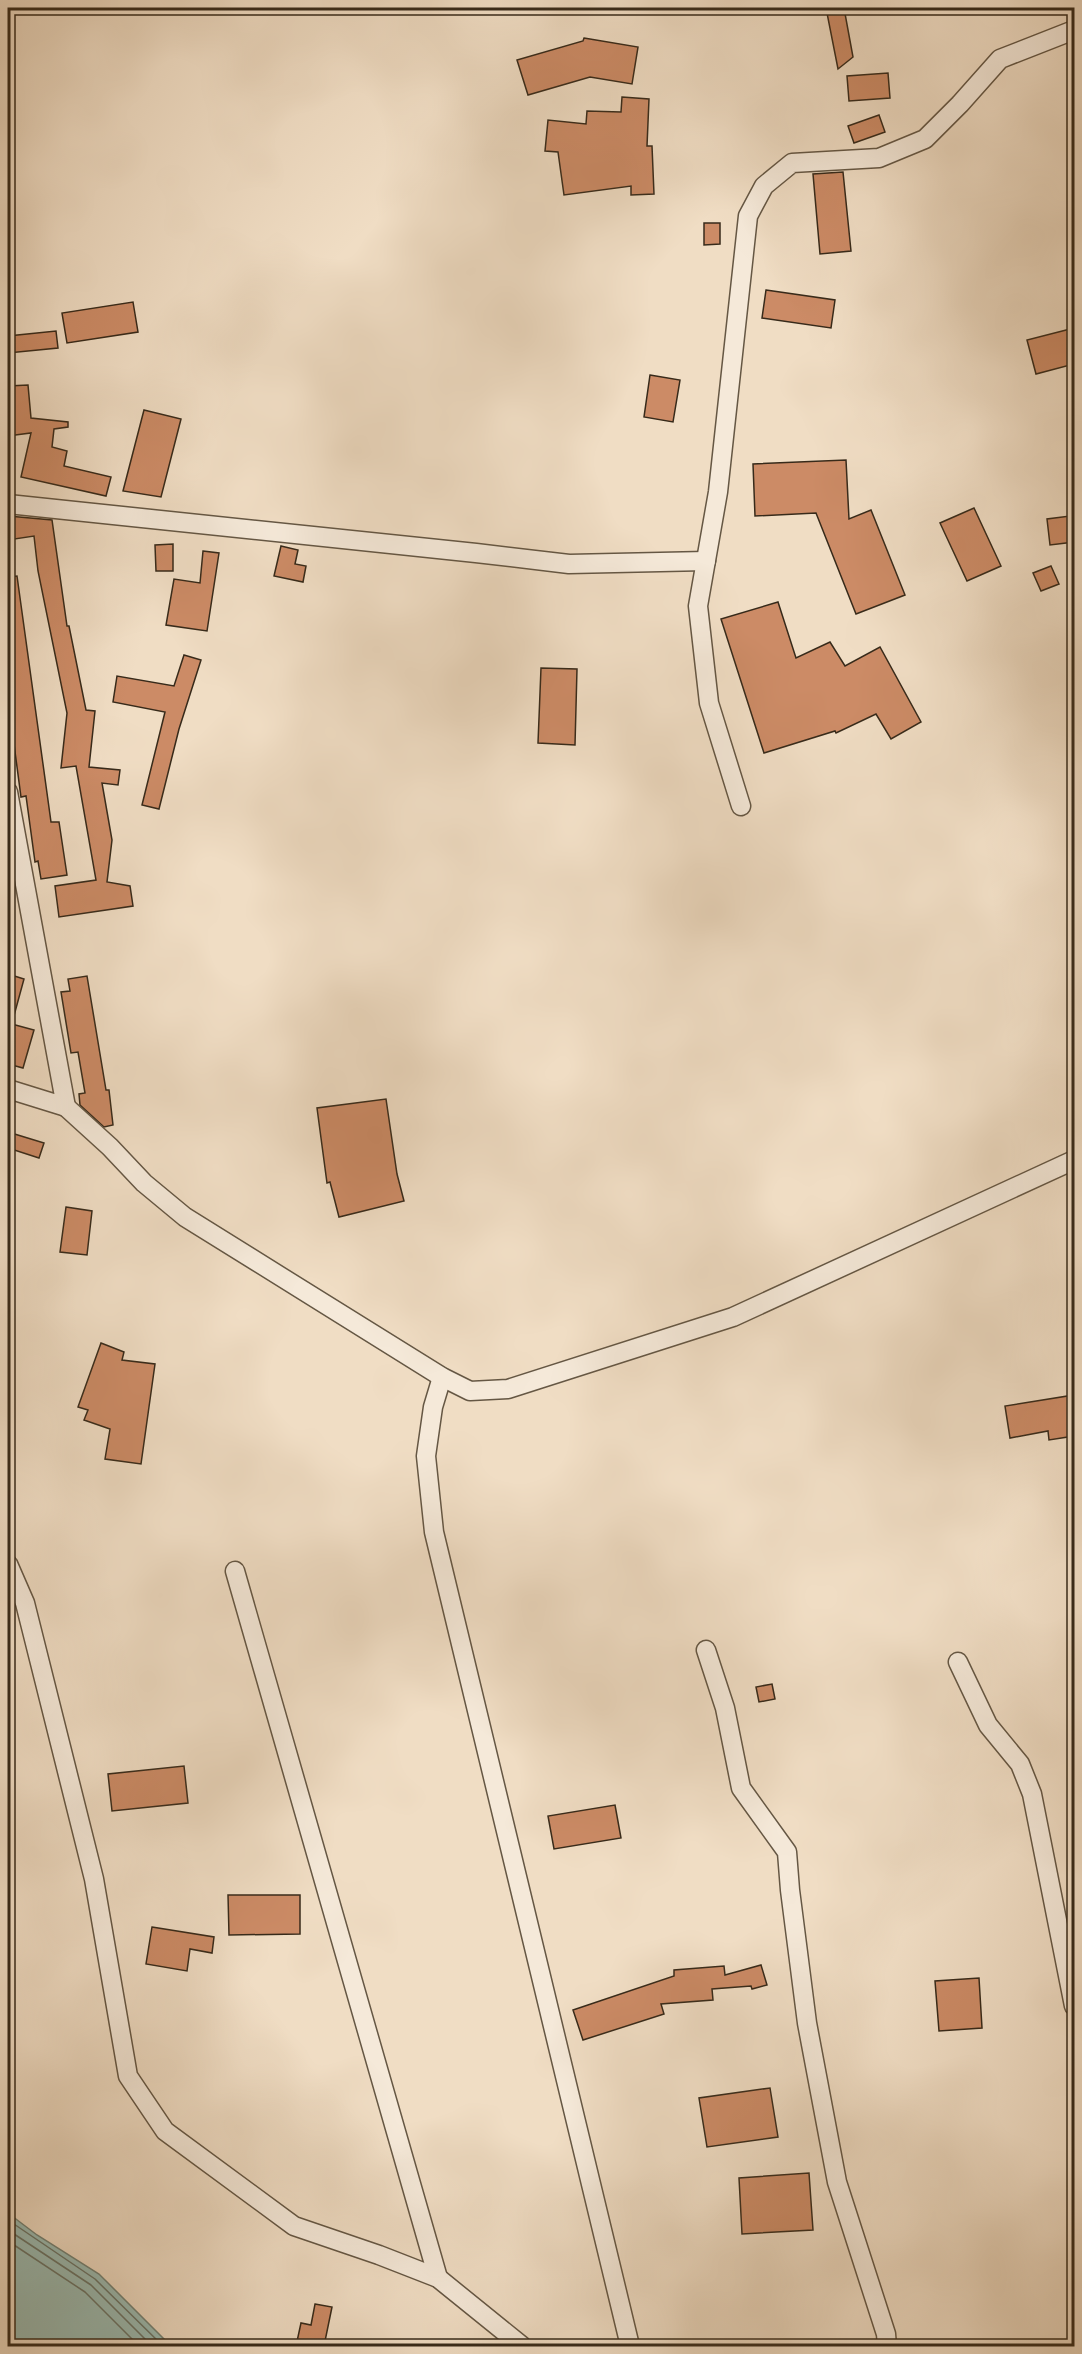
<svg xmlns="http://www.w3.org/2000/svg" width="1082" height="2354" viewBox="0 0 1082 2354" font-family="'IM FELL Double Pica',serif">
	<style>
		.water { fill: #9abcb4; stroke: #728276; stroke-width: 1.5 }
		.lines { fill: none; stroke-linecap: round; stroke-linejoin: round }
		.shore { stroke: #687367; stroke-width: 1.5 }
		.building { fill: #cc8b66; stroke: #372a1a; stroke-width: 1.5 }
		.street-casing { stroke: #655744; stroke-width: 21 }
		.street { stroke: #f5e9d9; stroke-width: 18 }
	</style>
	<rect width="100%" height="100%" fill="#f0ddc4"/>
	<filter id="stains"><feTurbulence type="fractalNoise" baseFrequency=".00333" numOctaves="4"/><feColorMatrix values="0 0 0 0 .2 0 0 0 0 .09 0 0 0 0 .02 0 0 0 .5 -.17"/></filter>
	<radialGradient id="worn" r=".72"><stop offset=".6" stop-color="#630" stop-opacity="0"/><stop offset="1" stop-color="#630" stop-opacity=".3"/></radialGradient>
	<path class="water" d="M 8,2213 L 37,2235 L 99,2274 L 171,2346 L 8,2346 Z"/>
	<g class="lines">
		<g class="shore">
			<path d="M 8,2220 L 95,2279 L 163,2346"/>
			<path d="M 8,2230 L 91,2285 L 152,2346"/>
			<path d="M 8,2241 L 85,2292 L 139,2346"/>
		</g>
	</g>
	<g class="building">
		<path d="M 826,8 L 844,8 L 853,57 L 838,69 Z"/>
		<path d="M 584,38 L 638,47 L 632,84 L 590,77 L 528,95 L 517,60 L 583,41 Z"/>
		<path d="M 888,73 L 890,98 L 849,101 L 847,76 Z"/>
		<path d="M 622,97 L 649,99 L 647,146 L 652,146 L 654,194 L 631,195 L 631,186 L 564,195 L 558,152 L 545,151 L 548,120 L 586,124 L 587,111 L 621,112 Z"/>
		<path d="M 879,115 L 885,132 L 854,143 L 848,126 Z"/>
		<path d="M 843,172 L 851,251 L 820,254 L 813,174 Z"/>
		<path d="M 704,223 L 720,223 L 720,244 L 704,245 Z"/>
		<path d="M 766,290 L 835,300 L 831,328 L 762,318 Z"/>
		<path d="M 133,302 L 138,332 L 67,343 L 62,313 Z"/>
		<path d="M 1074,328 L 1074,364 L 1036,374 L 1027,340 Z"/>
		<path d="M 56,331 L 58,348 L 8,353 L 8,336 Z"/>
		<path d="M 650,375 L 680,380 L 673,422 L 644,417 Z"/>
		<path d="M 28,385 L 31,418 L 68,422 L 68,427 L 54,429 L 52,447 L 67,451 L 64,466 L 111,477 L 106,496 L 21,477 L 31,433 L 8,436 L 8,386 Z"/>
		<path d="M 144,410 L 181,419 L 161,497 L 123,491 Z"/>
		<path d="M 846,460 L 849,519 L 871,510 L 905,595 L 856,614 L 816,513 L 755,516 L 753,464 Z"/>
		<path d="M 974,508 L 1001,566 L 967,581 L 940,523 Z"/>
		<path d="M 8,516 L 52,520 L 67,626 L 69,626 L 86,710 L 95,711 L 89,767 L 120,770 L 118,785 L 102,783 L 112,840 L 107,882 L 130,886 L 133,906 L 59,917 L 55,886 L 96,880 L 76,766 L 61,768 L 67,713 L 38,571 L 34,536 L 8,540 Z"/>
		<path d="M 1070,516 L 1074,542 L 1050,545 L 1047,519 Z"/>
		<path d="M 173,544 L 173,571 L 156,571 L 155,545 Z"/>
		<path d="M 281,546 L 298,550 L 295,564 L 306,566 L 303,582 L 274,576 Z"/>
		<path d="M 203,551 L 219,553 L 207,631 L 166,625 L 174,579 L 200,583 Z"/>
		<path d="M 1051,566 L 1059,584 L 1041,591 L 1033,573 Z"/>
		<path d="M 17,576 L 51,822 L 59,822 L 67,875 L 41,879 L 38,861 L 35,862 L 26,796 L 21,797 L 8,699 L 8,577 Z"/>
		<path d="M 778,602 L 796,658 L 830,642 L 845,666 L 880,647 L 921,722 L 891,739 L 876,714 L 836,733 L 835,731 L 764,753 L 721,619 Z"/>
		<path d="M 184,655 L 201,660 L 179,729 L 159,809 L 142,805 L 165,712 L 113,702 L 117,676 L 174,686 Z"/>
		<path d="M 541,668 L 577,669 L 575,745 L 538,743 Z"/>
		<path d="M 8,974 L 24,979 L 12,1023 L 8,1022 Z"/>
		<path d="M 87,976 L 106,1090 L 109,1090 L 113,1125 L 104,1127 L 80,1105 L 79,1094 L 85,1093 L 78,1052 L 71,1053 L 61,992 L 70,991 L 68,979 Z"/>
		<path d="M 8,1023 L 34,1030 L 23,1068 L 8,1064 Z"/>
		<path d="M 386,1099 L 397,1174 L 404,1201 L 339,1217 L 330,1182 L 327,1183 L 317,1108 Z"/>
		<path d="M 8,1132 L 44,1143 L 39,1158 L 8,1148 Z"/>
		<path d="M 66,1207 L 92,1211 L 87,1255 L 60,1252 Z"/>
		<path d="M 101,1343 L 124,1352 L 122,1360 L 155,1364 L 141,1464 L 105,1459 L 110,1429 L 84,1420 L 88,1410 L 78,1407 Z"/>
		<path d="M 1074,1395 L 1074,1436 L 1049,1440 L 1048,1431 L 1010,1438 L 1005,1406 Z"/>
		<path d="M 772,1684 L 775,1699 L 759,1702 L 756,1687 Z"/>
		<path d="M 184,1766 L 188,1803 L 112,1811 L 108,1774 Z"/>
		<path d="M 615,1805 L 621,1838 L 554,1849 L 548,1816 Z"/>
		<path d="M 228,1895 L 300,1895 L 300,1934 L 229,1935 Z"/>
		<path d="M 152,1927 L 214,1937 L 212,1953 L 190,1949 L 187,1971 L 146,1964 Z"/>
		<path d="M 761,1965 L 767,1985 L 752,1989 L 751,1986 L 712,1989 L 713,2000 L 661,2004 L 664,2014 L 583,2040 L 573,2010 L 674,1976 L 674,1970 L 724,1966 L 725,1975 Z"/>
		<path d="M 979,1978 L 982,2028 L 939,2031 L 935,1981 Z"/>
		<path d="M 770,2088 L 778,2137 L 707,2147 L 699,2098 Z"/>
		<path d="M 809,2173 L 813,2230 L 742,2234 L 739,2178 Z"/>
		<path d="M 315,2304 L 332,2307 L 324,2346 L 296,2346 L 301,2323 L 311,2325 Z"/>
	</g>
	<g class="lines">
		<g class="street-casing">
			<g id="street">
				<path d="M 8,504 L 476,553 L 569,564 L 706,561"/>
				<path d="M 8,792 L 66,1107 L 8,1089"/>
				<path d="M 741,806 L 709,703 L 698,606 L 718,492 L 748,216 L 764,186 L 792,163 L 879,158 L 925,139 L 960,104 L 1000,59 L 1074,30"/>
				<path d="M 66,1107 L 110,1147 L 144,1183 L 185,1217 L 442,1377 L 470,1391 L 508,1389 L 733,1317 L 1074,1160"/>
				<path d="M 442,1377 L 433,1407 L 426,1456 L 434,1532 L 630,2346"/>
				<path d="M 8,1564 L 25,1603 L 94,1879 L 128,2076 L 165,2131 L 294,2226 L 379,2255 L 438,2278 L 522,2346"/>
				<path d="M 235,1571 L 438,2278"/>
				<path d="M 706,1650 L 725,1708 L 741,1788 L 787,1852 L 790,1890 L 807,2023 L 837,2182 L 886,2334 L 887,2346"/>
				<path d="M 958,1662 L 988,1725 L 1020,1764 L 1032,1794 L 1074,2006"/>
			</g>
		</g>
		<use href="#street" class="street"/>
	</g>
	<rect width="1082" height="2354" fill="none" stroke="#f0ddc4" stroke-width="30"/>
	<rect x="9" y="9" width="1064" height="2336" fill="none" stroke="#372a1a" stroke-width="3"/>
	<rect x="15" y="15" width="1052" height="2324" fill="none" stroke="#372a1a" stroke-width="1.5"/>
	<rect width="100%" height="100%" filter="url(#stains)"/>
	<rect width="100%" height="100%" fill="url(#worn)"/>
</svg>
